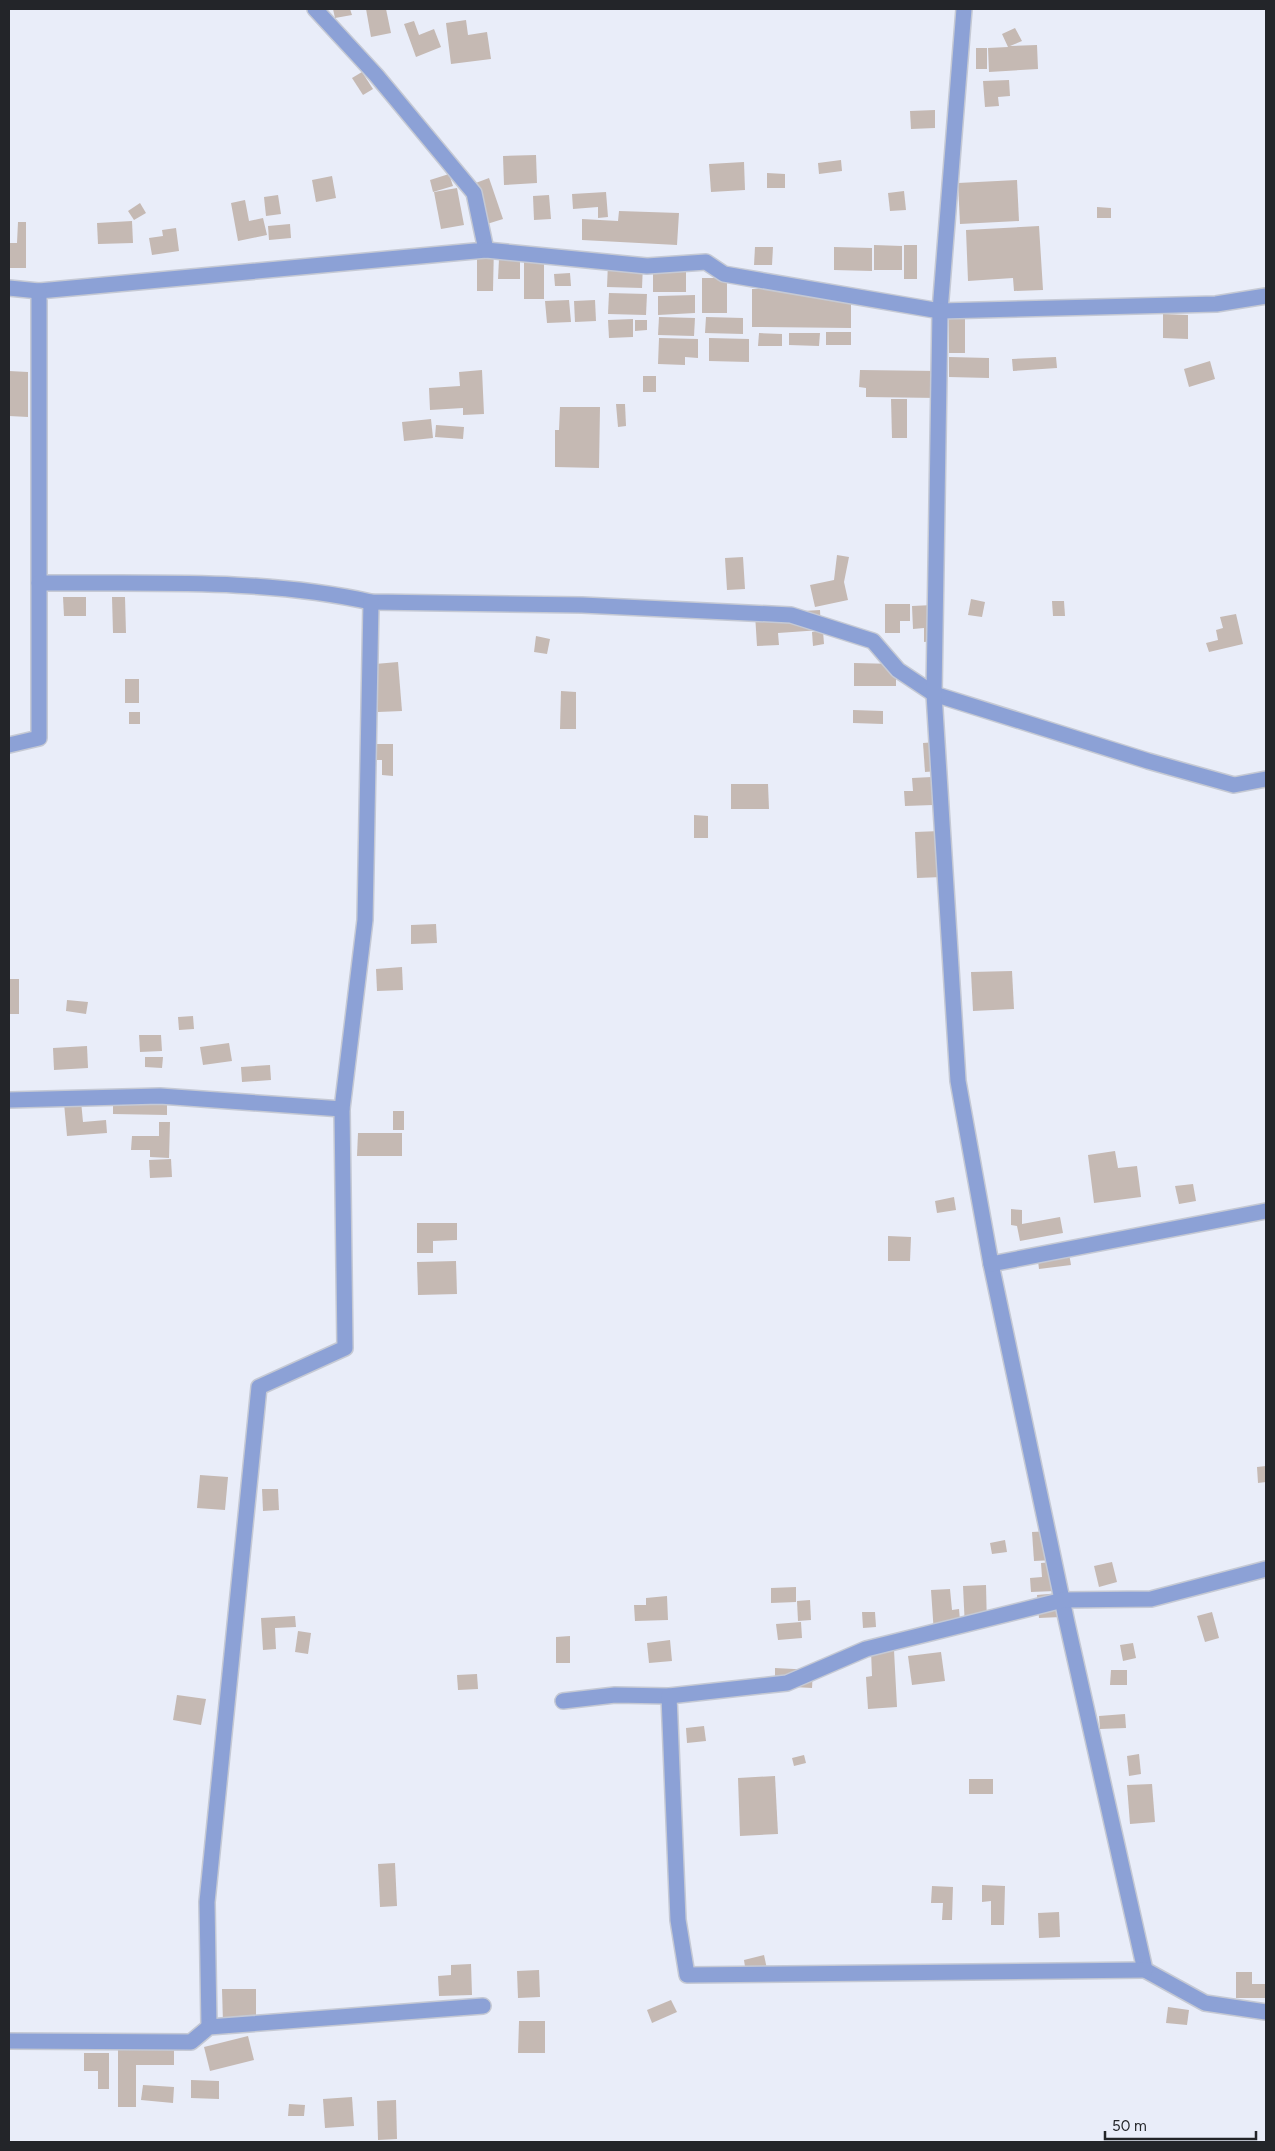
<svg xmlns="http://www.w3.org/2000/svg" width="1275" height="2151" viewBox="0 0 1275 2151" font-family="Figtree,sans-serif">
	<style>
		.building { fill: #c5b9b3 }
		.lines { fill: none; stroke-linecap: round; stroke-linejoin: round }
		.minor-casing { stroke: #c5c9d4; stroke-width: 18 }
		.minor { stroke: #8ca1d6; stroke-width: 15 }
	</style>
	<rect width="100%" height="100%" fill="#e9edf9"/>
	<g class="building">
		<path d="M 333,9 L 350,9 L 352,15 L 335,18 Z"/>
		<path d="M 366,9 L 386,9 L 391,33 L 371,37 Z"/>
		<path d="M 466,20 L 468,35 L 487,32 L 491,59 L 451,64 L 446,23 Z"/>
		<path d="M 414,21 L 419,35 L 434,29 L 441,47 L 416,57 L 404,24 Z"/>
		<path d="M 1015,28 L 1022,41 L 1010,46 L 1037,45 L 1038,69 L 989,72 L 988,48 L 1008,47 L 1002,34 Z"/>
		<rect x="976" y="48" width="11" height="21"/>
		<path d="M 362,72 L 373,89 L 363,95 L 352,78 Z"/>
		<path d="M 1009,80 L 1010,96 L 998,97 L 999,106 L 985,107 L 983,81 Z"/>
		<path d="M 935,110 L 935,128 L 911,129 L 910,111 Z"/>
		<path d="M 536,155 L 537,183 L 504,185 L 503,156 Z"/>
		<path d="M 841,160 L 842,171 L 819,174 L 818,163 Z"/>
		<path d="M 744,162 L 745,190 L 711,192 L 709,164 Z"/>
		<path d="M 767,173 L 785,174 L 785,188 L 767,188 Z"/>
		<path d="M 449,174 L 453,186 L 433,192 L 430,180 Z"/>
		<path d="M 332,176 L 336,198 L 316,202 L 312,180 Z"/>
		<path d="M 489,178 L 503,219 L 487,224 L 473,184 Z"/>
		<path d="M 1017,180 L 1019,221 L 960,224 L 958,183 Z"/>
		<path d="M 457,188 L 464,225 L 441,229 L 434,192 Z"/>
		<path d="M 904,191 L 906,210 L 890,211 L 888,193 Z"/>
		<path d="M 606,192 L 608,217 L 598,218 L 598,207 L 573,209 L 572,194 Z"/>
		<path d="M 278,195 L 281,214 L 266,216 L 264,197 Z"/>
		<path d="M 549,195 L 551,219 L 534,220 L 533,196 Z"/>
		<path d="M 245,200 L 249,221 L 263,218 L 267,235 L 238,241 L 231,203 Z"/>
		<path d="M 140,203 L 146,213 L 134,220 L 128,211 Z"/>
		<path d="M 1097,207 L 1111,208 L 1111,218 L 1097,218 Z"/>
		<path d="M 619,211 L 679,213 L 677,245 L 582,240 L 582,219 L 618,221 Z"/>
		<path d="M 132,221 L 133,243 L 98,244 L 97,223 Z"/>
		<path d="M 18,222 L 26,222 L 26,268 L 9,268 L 9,243 L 17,243 Z"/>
		<path d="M 290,224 L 291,238 L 269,240 L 268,226 Z"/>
		<path d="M 1039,226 L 1043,290 L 1014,291 L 1013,278 L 968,281 L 966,230 Z"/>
		<path d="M 176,228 L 179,251 L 152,255 L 149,238 L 163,236 L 162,230 Z"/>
		<path d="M 477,245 L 494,245 L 493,291 L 477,291 Z"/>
		<path d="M 874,245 L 902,246 L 902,270 L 874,270 Z"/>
		<rect x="904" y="245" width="13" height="34"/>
		<path d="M 755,247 L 773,247 L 772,265 L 754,265 Z"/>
		<path d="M 834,247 L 872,248 L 872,271 L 834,270 Z"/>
		<path d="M 499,259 L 520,260 L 520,279 L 498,279 Z"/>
		<rect x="524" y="261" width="20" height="38"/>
		<path d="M 608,263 L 643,264 L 642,288 L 607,287 Z"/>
		<rect x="653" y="269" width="33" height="23"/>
		<path d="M 570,273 L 571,286 L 555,286 L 554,274 Z"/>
		<rect x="702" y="278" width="25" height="35"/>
		<path d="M 752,289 L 851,290 L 851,328 L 752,327 Z"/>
		<path d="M 609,293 L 647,294 L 646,315 L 608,314 Z"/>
		<path d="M 695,295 L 695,313 L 658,315 L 658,296 Z"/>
		<path d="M 569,300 L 571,322 L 547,323 L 545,301 Z"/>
		<path d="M 595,300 L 596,321 L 575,322 L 574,301 Z"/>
		<path d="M 1163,314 L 1188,315 L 1188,339 L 1163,338 Z"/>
		<rect x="949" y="316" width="16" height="37"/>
		<path d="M 659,317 L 695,318 L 694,336 L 658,335 Z"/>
		<path d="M 706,317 L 743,318 L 743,334 L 705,333 Z"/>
		<path d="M 633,319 L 633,337 L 609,338 L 608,320 Z"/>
		<path d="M 635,320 L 647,320 L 647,330 L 635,331 Z"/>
		<rect x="826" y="332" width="25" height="13"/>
		<path d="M 759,333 L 782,334 L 782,346 L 758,346 Z"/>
		<path d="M 789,333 L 820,333 L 819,346 L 789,345 Z"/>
		<path d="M 659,338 L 698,339 L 698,358 L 685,357 L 685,365 L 658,364 Z"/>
		<path d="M 709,338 L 749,339 L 749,362 L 709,361 Z"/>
		<path d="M 949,357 L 989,358 L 989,378 L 949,377 Z"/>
		<path d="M 1056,357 L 1057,368 L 1013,371 L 1012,359 Z"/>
		<path d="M 1210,361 L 1215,379 L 1189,387 L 1184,369 Z"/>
		<path d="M 482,370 L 484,414 L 463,415 L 463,408 L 430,410 L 429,388 L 460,386 L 459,372 Z"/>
		<path d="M 860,370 L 938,371 L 938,398 L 866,397 L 866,388 L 859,387 Z"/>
		<path d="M 9,371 L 28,372 L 28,417 L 9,416 Z"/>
		<rect x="643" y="376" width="13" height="16"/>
		<path d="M 891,399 L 907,399 L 907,438 L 892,438 Z"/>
		<path d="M 616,404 L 625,404 L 626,426 L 618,427 Z"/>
		<path d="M 560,407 L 600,407 L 599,468 L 555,467 L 555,430 L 559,430 Z"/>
		<path d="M 431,419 L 433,438 L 404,441 L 402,422 Z"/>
		<path d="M 436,425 L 464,427 L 463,439 L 435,437 Z"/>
		<path d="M 837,555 L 849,557 L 844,582 L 848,600 L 815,607 L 810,585 L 834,580 Z"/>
		<path d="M 743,557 L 745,589 L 727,590 L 725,558 Z"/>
		<path d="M 63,597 L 86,597 L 86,616 L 64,616 Z"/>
		<path d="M 112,597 L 125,597 L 126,633 L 113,633 Z"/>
		<path d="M 971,599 L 985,602 L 982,617 L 968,615 Z"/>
		<path d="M 1052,601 L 1064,601 L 1065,616 L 1053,616 Z"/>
		<path d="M 885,604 L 910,604 L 910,621 L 900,621 L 900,633 L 885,633 Z"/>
		<path d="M 933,605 L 935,641 L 924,642 L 924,628 L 913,629 L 912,606 Z"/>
		<path d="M 820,610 L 821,630 L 778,633 L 779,645 L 757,646 L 755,614 Z"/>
		<path d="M 1236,614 L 1243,644 L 1209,652 L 1206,643 L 1218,640 L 1216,630 L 1223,628 L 1220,617 Z"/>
		<path d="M 823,631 L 824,644 L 813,646 L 812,632 Z"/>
		<path d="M 536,636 L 550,639 L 547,654 L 534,652 Z"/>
		<path d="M 398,662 L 402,711 L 378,712 L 375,664 Z"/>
		<path d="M 854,663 L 896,664 L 896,686 L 854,686 Z"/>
		<rect x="125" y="679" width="14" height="24"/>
		<path d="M 561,691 L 576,692 L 576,729 L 560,729 Z"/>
		<path d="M 853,710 L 883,711 L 883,724 L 853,723 Z"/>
		<rect x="129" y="712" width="11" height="12"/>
		<path d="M 936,742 L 938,771 L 925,772 L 923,743 Z"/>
		<path d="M 366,744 L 393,744 L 393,776 L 382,775 L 382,760 L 366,760 Z"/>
		<path d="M 932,777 L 933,805 L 905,806 L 904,791 L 913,791 L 912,778 Z"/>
		<path d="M 731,784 L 768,784 L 769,809 L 731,809 Z"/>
		<path d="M 694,815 L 708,816 L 708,838 L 694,838 Z"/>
		<path d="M 940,831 L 942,877 L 917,878 L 915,832 Z"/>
		<path d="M 436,924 L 437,943 L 411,944 L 411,925 Z"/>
		<path d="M 402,967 L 403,990 L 377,991 L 376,969 Z"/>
		<path d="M 1012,971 L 1014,1009 L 973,1011 L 971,972 Z"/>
		<rect x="9" y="979" width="10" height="35"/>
		<path d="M 67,1000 L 88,1002 L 86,1014 L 66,1011 Z"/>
		<path d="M 193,1016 L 194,1029 L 179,1030 L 178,1017 Z"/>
		<path d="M 139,1035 L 161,1035 L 162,1051 L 140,1052 Z"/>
		<path d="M 229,1043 L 232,1061 L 203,1065 L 200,1047 Z"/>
		<path d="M 87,1046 L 88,1068 L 54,1070 L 53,1048 Z"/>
		<path d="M 145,1057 L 163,1057 L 162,1068 L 145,1067 Z"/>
		<path d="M 270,1065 L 271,1080 L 242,1082 L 241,1067 Z"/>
		<path d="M 113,1097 L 167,1098 L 167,1115 L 113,1114 Z"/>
		<path d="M 81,1101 L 83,1122 L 106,1120 L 107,1133 L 67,1136 L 64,1103 Z"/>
		<rect x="393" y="1111" width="11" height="19"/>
		<path d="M 159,1122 L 170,1122 L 169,1158 L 150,1157 L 150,1150 L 131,1150 L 132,1136 L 159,1136 Z"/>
		<path d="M 358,1133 L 402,1133 L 402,1156 L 357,1156 Z"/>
		<path d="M 1115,1151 L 1118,1168 L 1137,1166 L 1141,1197 L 1094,1203 L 1088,1155 Z"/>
		<path d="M 171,1159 L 172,1177 L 150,1178 L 149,1160 Z"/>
		<path d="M 1193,1184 L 1196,1201 L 1179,1204 L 1175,1186 Z"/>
		<path d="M 954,1197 L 956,1210 L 937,1213 L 935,1201 Z"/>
		<path d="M 1011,1209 L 1022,1210 L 1022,1224 L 1060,1217 L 1063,1233 L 1020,1241 L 1017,1226 L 1011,1225 Z"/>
		<path d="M 417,1223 L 457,1223 L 457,1240 L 433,1241 L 433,1253 L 417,1253 Z"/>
		<path d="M 888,1236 L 911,1237 L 910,1261 L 888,1261 Z"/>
		<path d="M 1068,1248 L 1071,1265 L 1039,1269 L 1037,1253 Z"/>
		<path d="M 456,1261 L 457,1294 L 418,1295 L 417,1262 Z"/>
		<path d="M 1266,1466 L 1266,1482 L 1258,1483 L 1257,1467 Z"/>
		<path d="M 200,1475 L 228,1477 L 225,1510 L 197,1508 Z"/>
		<path d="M 262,1489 L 278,1489 L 279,1510 L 263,1511 Z"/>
		<path d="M 1052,1531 L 1054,1560 L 1034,1561 L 1032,1532 Z"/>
		<path d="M 1005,1540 L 1007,1552 L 992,1554 L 990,1543 Z"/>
		<path d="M 1053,1562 L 1055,1591 L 1031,1592 L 1030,1578 L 1042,1577 L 1041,1563 Z"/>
		<path d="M 1112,1562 L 1117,1582 L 1099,1587 L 1094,1566 Z"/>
		<path d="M 986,1585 L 987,1627 L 965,1628 L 963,1586 Z"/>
		<path d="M 796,1587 L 796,1602 L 771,1603 L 771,1588 Z"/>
		<path d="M 950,1589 L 952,1610 L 959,1609 L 961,1632 L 934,1634 L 931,1590 Z"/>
		<path d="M 1060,1593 L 1061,1617 L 1039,1618 L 1037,1595 Z"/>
		<path d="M 667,1596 L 668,1620 L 635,1621 L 634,1605 L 646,1605 L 646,1598 Z"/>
		<path d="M 810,1600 L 811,1620 L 798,1621 L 797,1601 Z"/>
		<path d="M 862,1612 L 875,1612 L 876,1627 L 863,1628 Z"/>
		<path d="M 1212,1612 L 1219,1638 L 1205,1642 L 1197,1616 Z"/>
		<path d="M 295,1616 L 296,1627 L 275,1628 L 276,1649 L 263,1650 L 261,1618 Z"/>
		<path d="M 801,1622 L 802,1638 L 778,1640 L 776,1624 Z"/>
		<path d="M 298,1631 L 311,1633 L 308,1654 L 295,1652 Z"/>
		<path d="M 570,1636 L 570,1663 L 556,1663 L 556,1637 Z"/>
		<path d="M 670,1640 L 672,1661 L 649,1663 L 647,1643 Z"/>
		<path d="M 1133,1643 L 1136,1658 L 1123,1661 L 1120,1645 Z"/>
		<path d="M 894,1650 L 897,1707 L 868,1709 L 866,1677 L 872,1676 L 871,1651 Z"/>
		<path d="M 941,1652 L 945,1681 L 912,1685 L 908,1656 Z"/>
		<path d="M 775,1668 L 813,1670 L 812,1688 L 775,1686 Z"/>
		<path d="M 1111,1670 L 1127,1670 L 1127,1685 L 1110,1685 Z"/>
		<path d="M 477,1674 L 478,1689 L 458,1690 L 457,1675 Z"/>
		<path d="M 177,1695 L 206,1699 L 201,1725 L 173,1720 Z"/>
		<path d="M 1125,1714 L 1126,1728 L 1100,1729 L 1099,1716 Z"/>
		<path d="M 704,1726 L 706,1741 L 687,1743 L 686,1728 Z"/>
		<path d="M 1139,1754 L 1141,1774 L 1129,1776 L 1127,1756 Z"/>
		<path d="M 804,1755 L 806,1763 L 794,1766 L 792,1758 Z"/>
		<path d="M 775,1776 L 778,1834 L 740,1836 L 738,1778 Z"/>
		<rect x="969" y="1779" width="24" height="15"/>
		<path d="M 1152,1784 L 1155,1822 L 1130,1824 L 1127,1785 Z"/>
		<path d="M 395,1863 L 397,1906 L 380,1907 L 378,1864 Z"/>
		<path d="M 982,1885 L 1005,1886 L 1004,1925 L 991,1925 L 991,1901 L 982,1902 Z"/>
		<path d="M 932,1886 L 953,1887 L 952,1920 L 942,1920 L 943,1903 L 931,1903 Z"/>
		<path d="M 1059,1912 L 1060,1937 L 1039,1938 L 1038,1913 Z"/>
		<path d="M 764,1955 L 767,1969 L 746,1973 L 744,1960 Z"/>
		<path d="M 471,1964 L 472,1995 L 439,1996 L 438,1976 L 451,1975 L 451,1965 Z"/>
		<path d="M 539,1970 L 540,1997 L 518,1998 L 517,1971 Z"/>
		<path d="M 1236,1972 L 1252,1972 L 1252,1984 L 1266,1984 L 1266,1998 L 1236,1998 Z"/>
		<path d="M 222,1989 L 256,1989 L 256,2023 L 223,2023 Z"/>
		<path d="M 671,2000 L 677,2012 L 652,2023 L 647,2010 Z"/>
		<path d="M 1168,2007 L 1189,2010 L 1187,2025 L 1166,2023 Z"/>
		<path d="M 519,2021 L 545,2021 L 545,2053 L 518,2053 Z"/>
		<path d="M 248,2036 L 254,2060 L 210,2071 L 204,2047 Z"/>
		<path d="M 118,2046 L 174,2046 L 174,2065 L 136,2065 L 136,2107 L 118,2107 Z"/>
		<path d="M 84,2053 L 109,2053 L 109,2089 L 98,2089 L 98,2071 L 84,2071 Z"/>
		<path d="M 191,2080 L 219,2081 L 219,2099 L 191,2098 Z"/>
		<path d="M 143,2085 L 174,2087 L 173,2103 L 141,2100 Z"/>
		<path d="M 352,2097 L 354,2126 L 325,2128 L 323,2099 Z"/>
		<path d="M 396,2100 L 397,2139 L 378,2140 L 377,2101 Z"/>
		<path d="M 289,2104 L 305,2105 L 304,2116 L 288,2116 Z"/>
	</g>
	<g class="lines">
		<g class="minor-casing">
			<g id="minor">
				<path d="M 315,9 L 376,75 L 474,193 L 486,250 L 39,291 L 39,583 C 150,584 262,578 371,602 L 582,605 L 791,615 L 873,641 L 898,670 L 934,694 L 1148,761 L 1234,785 L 1266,779"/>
				<path d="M 964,9 L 940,311 L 934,694 L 958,1081 L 991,1264 L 1067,1623 L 1145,1970 L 1205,2003 L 1266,2012"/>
				<path d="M 486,250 L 647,266 L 706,262 L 724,274 L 940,311 L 1216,304 L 1266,296"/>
				<path d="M 9,288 L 39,291"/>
				<path d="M 9,745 L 39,738 L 39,583"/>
				<path d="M 9,1100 L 160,1096 L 342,1109"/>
				<path d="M 991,1264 L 1266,1211"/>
				<path d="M 563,1701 L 615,1695 L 669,1696"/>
				<path d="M 1145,1970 L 687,1975 L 678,1920 L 669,1696 L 787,1683 L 866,1649 L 1063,1600 L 1151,1599 L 1266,1569"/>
				<path d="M 209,2027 L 207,1902 L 259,1387 L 345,1348 L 342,1109 L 365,920 L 371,602"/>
				<path d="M 9,2041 L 191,2042 L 209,2027 L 483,2006"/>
			</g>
		</g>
		<use href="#minor" class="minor"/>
	</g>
	<rect width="1275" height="2151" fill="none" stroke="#232529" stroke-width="20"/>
	<path d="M1105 2131v8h151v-8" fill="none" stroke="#232529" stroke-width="2.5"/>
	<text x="1112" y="2131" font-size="15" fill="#232529" stroke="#e9edf9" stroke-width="4" paint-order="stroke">50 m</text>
</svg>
